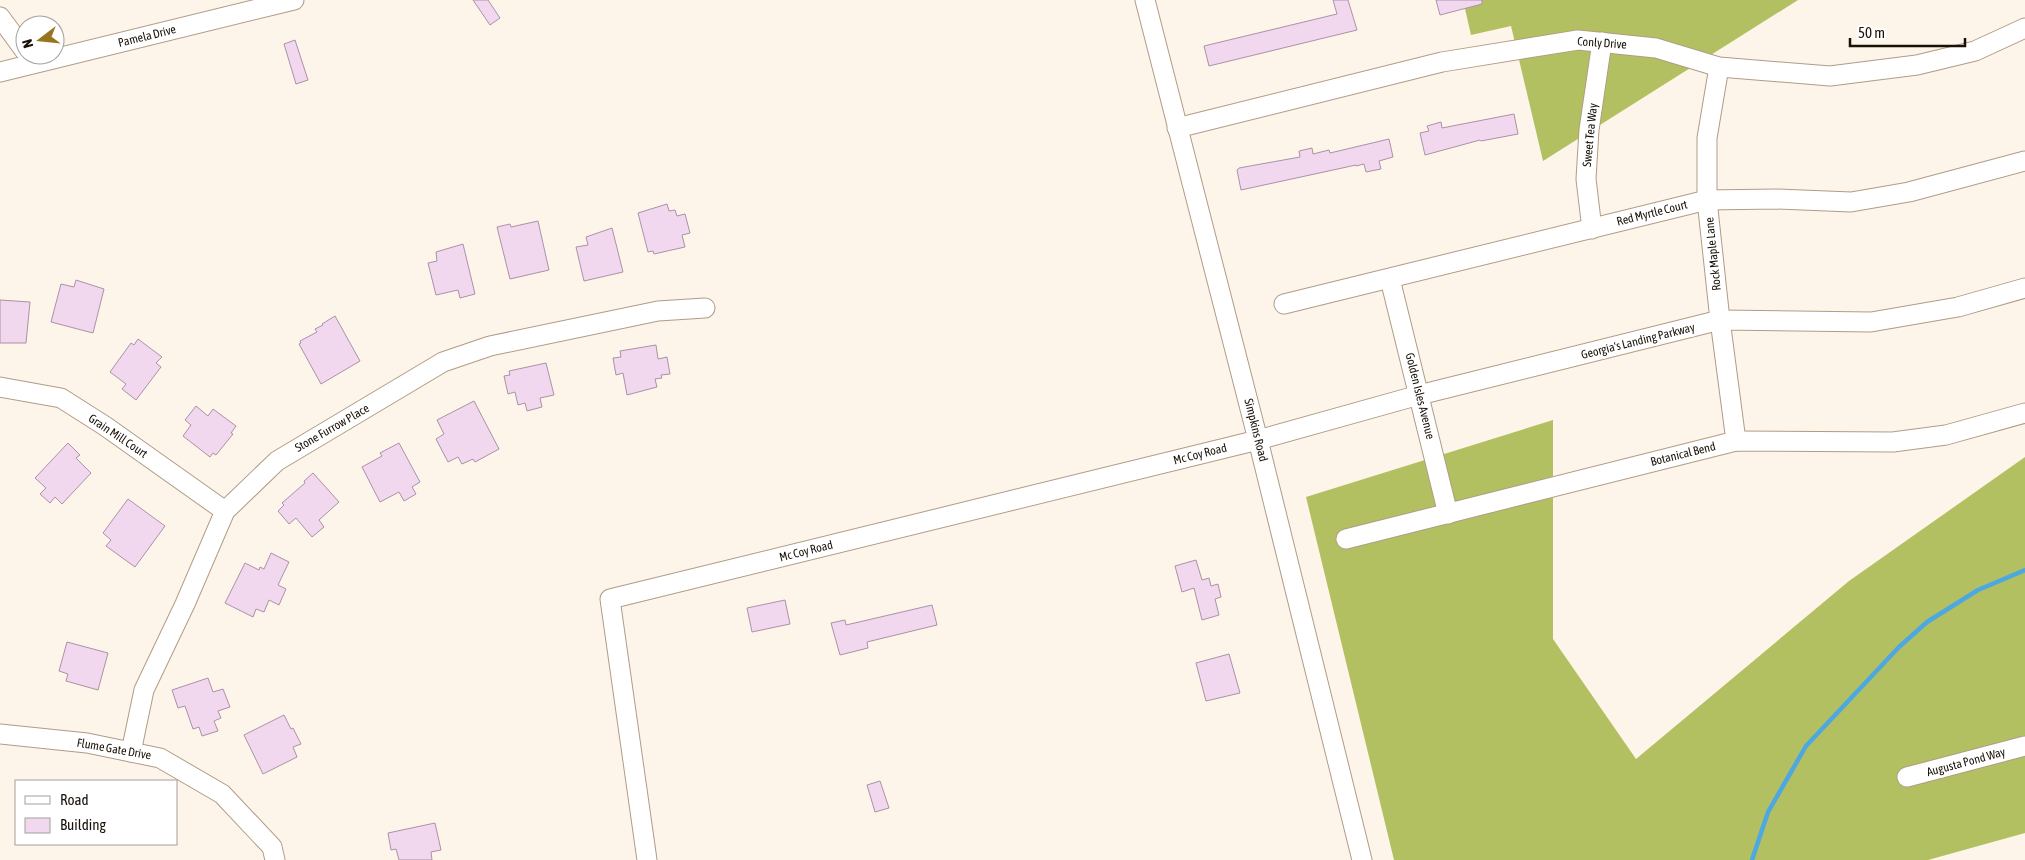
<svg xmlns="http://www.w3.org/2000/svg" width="2025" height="860" viewBox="0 0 2025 860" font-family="'Asap Condensed',sans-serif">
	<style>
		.forest { fill: #b3c061 }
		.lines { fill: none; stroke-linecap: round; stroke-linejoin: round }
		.stream { stroke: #4da8e1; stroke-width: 4.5 }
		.building { fill: #f2d8ee; stroke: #aa92a7 }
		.street-casing { stroke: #b19c85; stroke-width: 21 }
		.street { stroke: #fff; stroke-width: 19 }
		.labels { text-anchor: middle; stroke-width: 5; stroke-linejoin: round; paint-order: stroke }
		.street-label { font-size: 12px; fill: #191108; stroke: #fff }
	</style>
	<rect width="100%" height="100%" fill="#fdf4ea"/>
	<g class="forest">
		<path d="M 1463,0 L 1798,0 L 1543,161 L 1511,26 L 1471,35 Z"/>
		<path d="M 1553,420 L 1553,639 L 1636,759 L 1849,581 L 2025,457 L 2025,833 L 1928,860 L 1394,860 L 1306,497 Z"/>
	</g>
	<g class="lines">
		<path class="stream" d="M 1752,860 L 1768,812 L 1806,746 L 1899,647 L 1927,622 L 1978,590 L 2025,570"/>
	</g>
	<g class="building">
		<path d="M 473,0 L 488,0 L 500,18 L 490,25 Z"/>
		<path d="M 1333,0 L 1348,0 L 1357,30 L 1209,66 L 1204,46 L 1337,14 Z"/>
		<path d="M 1436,0 L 1482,0 L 1482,4 L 1440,15 Z"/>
		<path d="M 295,40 L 308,80 L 296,84 L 284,44 Z"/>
		<path d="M 1514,114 L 1518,134 L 1481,141 L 1480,140 L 1425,155 L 1420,133 L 1429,131 L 1427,126 L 1441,122 L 1442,128 Z"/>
		<path d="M 1389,139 L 1393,157 L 1379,161 L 1381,169 L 1366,172 L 1364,164 L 1356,166 L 1356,165 L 1241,190 L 1237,170 L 1239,168 L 1300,157 L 1299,151 L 1312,148 L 1313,154 L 1329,150 L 1330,153 Z"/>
		<path d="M 667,204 L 669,211 L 675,210 L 677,216 L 685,214 L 690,233 L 682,235 L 685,247 L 654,254 L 653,251 L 648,252 L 638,213 Z"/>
		<path d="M 538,221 L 549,270 L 510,279 L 497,227 L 510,224 L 511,227 Z"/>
		<path d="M 612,228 L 623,272 L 584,281 L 576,247 L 588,245 L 586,237 Z"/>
		<path d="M 463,244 L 475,294 L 460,298 L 458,290 L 436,295 L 428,263 L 437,261 L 436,252 Z"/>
		<path d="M 76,280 L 104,289 L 93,333 L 51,322 L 61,284 L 74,287 Z"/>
		<path d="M 0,300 L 30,302 L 26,343 L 0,343 Z"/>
		<path d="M 335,316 L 360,361 L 321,384 L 299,344 L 301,343 L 300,341 L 317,332 L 315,329 L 323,325 L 322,324 Z"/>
		<path d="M 138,339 L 162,357 L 156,363 L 161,367 L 136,400 L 122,389 L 126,384 L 110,372 L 131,343 L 134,345 Z"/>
		<path d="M 656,345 L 658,359 L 667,357 L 670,374 L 661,375 L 662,378 L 655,379 L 657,387 L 627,395 L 623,373 L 616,375 L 613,358 L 621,357 L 620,351 Z"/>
		<path d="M 546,363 L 554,395 L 540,398 L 542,407 L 527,411 L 525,403 L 518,405 L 515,392 L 508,394 L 504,376 L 510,375 L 509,371 Z"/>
		<path d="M 474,401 L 499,449 L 475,462 L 473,459 L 462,464 L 458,457 L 448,462 L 436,439 L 444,434 L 437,420 Z"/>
		<path d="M 196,406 L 208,416 L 213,409 L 236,426 L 231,433 L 233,434 L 216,455 L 213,453 L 210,457 L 183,436 L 191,425 L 185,420 Z"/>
		<path d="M 68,443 L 80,455 L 76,458 L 91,473 L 62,504 L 55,497 L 50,503 L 40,494 L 46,488 L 35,478 Z"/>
		<path d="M 399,443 L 420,482 L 412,487 L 416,494 L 404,501 L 399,492 L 380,502 L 362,467 L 382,456 L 380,453 Z"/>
		<path d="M 313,473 L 339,502 L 319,520 L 324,527 L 312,537 L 296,518 L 289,524 L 278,511 L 284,505 L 282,503 L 305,483 L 304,481 Z"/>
		<path d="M 128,499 L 165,526 L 135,567 L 106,546 L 111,540 L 103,533 Z"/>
		<path d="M 271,553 L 289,562 L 278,585 L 286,589 L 279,605 L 269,600 L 264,612 L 256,609 L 253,617 L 225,603 L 245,563 L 259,570 L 260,567 L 264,569 Z"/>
		<path d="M 1196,560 L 1202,580 L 1209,578 L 1211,586 L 1218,584 L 1221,597 L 1215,599 L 1219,615 L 1202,620 L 1194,588 L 1182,592 L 1175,566 Z"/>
		<path d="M 785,600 L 790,624 L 752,632 L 747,608 Z"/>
		<path d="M 932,605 L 937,625 L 867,642 L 868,648 L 840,655 L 831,623 L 845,620 L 846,625 Z"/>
		<path d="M 67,642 L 108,653 L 98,690 L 66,681 L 68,674 L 59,671 Z"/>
		<path d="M 1229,654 L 1240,693 L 1206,701 L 1196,663 Z"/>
		<path d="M 208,678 L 213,692 L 223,689 L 230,707 L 218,711 L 221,718 L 214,721 L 218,731 L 202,736 L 199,727 L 193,729 L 185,706 L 178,708 L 172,690 Z"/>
		<path d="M 284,715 L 291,729 L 293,728 L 301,744 L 293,747 L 297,757 L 263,774 L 244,735 Z"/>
		<path d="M 880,781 L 889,808 L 875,812 L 867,785 Z"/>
		<path d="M 435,823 L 441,850 L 431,852 L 432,860 L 399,860 L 396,849 L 391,850 L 388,833 Z"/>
	</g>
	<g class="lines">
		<g class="street-casing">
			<g id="street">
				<path d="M 1145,0 L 1258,440 L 1362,860"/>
				<path d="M 0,17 L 25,51"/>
				<path d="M 1719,67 L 1707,138 L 1707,200 L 1720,320 L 1736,441"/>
				<path d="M 0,72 L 294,0"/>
				<path d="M 1177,128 L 1442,62 L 1578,40 L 1656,48 L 1719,67 L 1830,76 L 1917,65 L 1975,51 L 2025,28"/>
				<path d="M 1592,229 L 1586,179 L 1589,130 L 1602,42"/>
				<path d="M 1390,279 L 1448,514"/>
				<path d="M 1284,304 L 1707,200 L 1776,199 L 1851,202 L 1909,192 L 2025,161"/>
				<path d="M 0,387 L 61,398 L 105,426 L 225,511"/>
				<path d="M 1346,539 L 1736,441 L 1893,442 L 1946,435 L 2025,413"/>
				<path d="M 0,734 L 87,743 L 160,758 L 222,794 L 272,847 L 275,860"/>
				<path d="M 131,752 L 144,690 L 185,604 L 225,511 L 277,461 L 443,362 L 490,346 L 658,311 L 705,308"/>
				<path d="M 1907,777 L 2025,746"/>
				<path d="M 647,860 L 610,599 L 1258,440 L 1419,395 L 1720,320 L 1871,322 L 1958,307 L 2025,288"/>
			</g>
		</g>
		<use href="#street" class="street"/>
	</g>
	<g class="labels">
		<g class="street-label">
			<text transform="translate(147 36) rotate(-14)" y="4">Pamela Drive</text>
			<text transform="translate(1602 43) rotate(4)" y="4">Conly Drive</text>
			<text transform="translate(1590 135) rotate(-84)" y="4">Sweet Tea Way</text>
			<text transform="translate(1652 213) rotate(-14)" y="4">Red Myrtle Court</text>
			<text transform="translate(1713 254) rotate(-96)" y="4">Rock Maple Lane</text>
			<text transform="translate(1638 341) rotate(-14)" y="4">Georgia's Landing Parkway</text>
			<text transform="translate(1420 396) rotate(76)" y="4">Golden Isles Avenue</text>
			<text transform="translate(332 428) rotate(-30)" y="4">Stone Furrow Place</text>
			<text transform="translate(1256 430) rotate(76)" y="4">Simpkins Road</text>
			<text transform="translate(118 436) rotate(34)" y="4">Grain Mill Court</text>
			<text transform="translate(1200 454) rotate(-14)" y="4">Mc Coy Road</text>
			<text transform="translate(1683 454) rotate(-14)" y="4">Botanical Bend</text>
			<text transform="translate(806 551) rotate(-14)" y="4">Mc Coy Road</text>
			<text transform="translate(114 749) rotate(10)" y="4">Flume Gate Drive</text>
			<text transform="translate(1966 762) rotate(-15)" y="4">Augusta Pond Way</text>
		</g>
	</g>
	<rect x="15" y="780" width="162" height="65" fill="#ffffff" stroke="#a3a09c"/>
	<rect x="25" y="796" width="25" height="8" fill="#ffffff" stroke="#a3a09c"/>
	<text x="60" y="805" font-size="15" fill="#191108">Road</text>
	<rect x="25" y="818" width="25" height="15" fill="#f2d8ee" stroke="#a3a09c"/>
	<text x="60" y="830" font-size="15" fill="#191108">Building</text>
	<g transform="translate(40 40) rotate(254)"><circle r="24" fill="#ffffff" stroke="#a3a09c"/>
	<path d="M0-4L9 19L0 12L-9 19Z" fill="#98741e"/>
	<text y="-8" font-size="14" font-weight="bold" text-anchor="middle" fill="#191108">N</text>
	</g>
	<path d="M1850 38v8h115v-8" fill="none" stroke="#191108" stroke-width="2.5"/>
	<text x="1858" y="38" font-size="15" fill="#191108" stroke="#ffffff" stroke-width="4" paint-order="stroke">50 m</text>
</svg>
